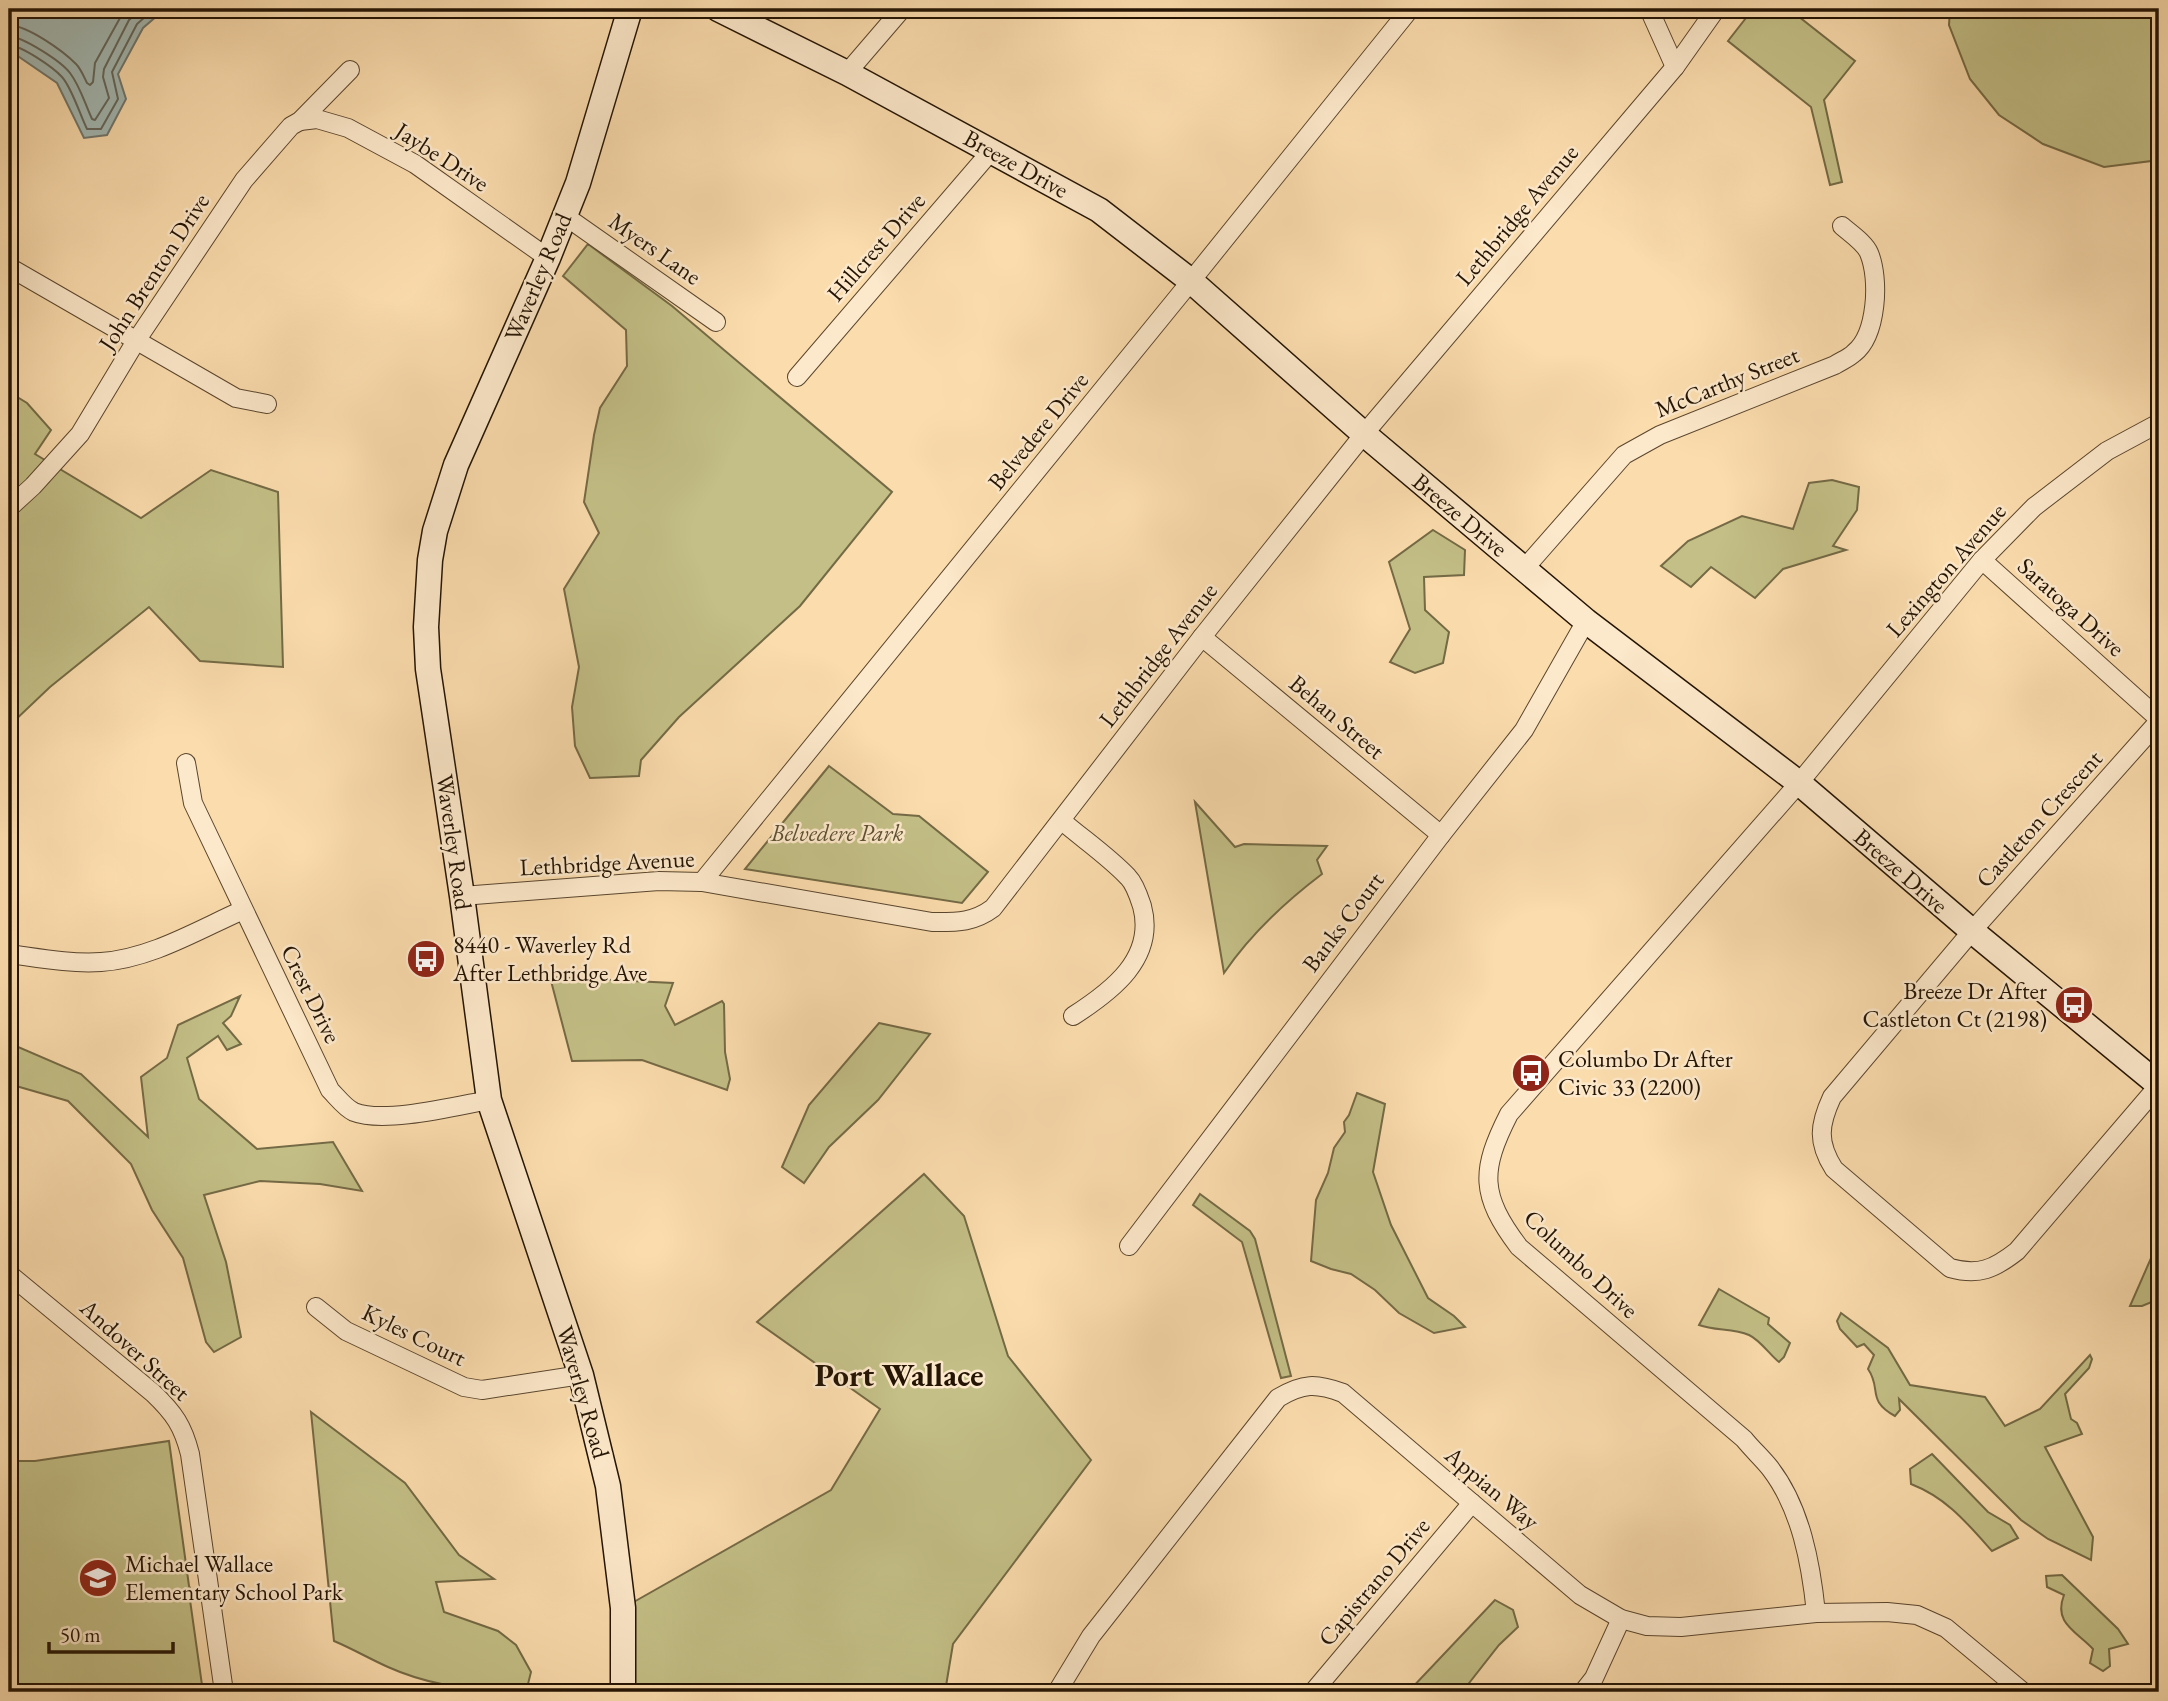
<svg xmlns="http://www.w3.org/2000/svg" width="2168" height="1701" viewBox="0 0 2168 1701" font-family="'EB Garamond',serif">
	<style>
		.green { fill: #c3bf86; stroke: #746a45; stroke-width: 2 }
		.water { fill: #a2b9b4; stroke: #70776e; stroke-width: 2 }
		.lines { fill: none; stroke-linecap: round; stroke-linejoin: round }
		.shore { stroke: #63665c; stroke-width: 2 }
		.street-casing { stroke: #5a462e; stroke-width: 20 }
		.secondary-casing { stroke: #241404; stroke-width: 27 }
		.street { stroke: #fce8ca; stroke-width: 18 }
		.secondary { stroke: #fce8ca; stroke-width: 24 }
		.labels { text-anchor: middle; stroke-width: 5; stroke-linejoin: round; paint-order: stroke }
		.street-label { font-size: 24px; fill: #241404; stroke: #fce8ca }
		.park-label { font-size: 24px; font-style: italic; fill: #5c5032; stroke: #fce8ca }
		.poi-label { font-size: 24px; fill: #241404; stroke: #fce8ca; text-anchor: start }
		.district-label { font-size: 32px; font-weight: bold; fill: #241404; stroke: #fce8ca }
	</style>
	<rect width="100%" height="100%" fill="#fbdcad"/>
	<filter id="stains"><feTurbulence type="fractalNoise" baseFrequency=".00286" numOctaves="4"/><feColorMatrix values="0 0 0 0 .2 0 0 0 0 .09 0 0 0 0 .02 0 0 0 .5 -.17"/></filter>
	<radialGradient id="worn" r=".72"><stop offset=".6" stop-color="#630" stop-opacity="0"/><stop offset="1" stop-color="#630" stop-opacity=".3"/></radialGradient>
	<g class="green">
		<path d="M 1753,9 L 1789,9 L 1855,61 L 1824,100 L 1842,182 L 1830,185 L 1811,107 L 1728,41 Z"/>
		<path d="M 1950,9 L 2159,9 L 2159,160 L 2104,167 L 2043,144 L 1999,115 L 1970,79 L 1949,25 Z"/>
		<path d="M 588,244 L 672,306 L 892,492 L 800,606 L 679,717 L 641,760 L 639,776 L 590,778 L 575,746 L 572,707 L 579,667 L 564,589 L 599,533 L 584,502 L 594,435 L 600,408 L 627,366 L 626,330 L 563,276 Z"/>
		<path d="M 9,392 L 27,403 L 51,430 L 35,454 L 141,518 L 211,470 L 278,492 L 283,667 L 200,661 L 149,607 L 50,687 L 9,726 Z"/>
		<path d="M 1832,480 L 1859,487 L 1857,510 L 1833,546 L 1846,550 L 1783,569 L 1755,598 L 1711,567 L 1691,587 L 1661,566 L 1688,541 L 1742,516 L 1793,529 L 1809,483 Z"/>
		<path d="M 1433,530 L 1465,550 L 1464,575 L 1424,577 L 1425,610 L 1449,632 L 1443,663 L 1415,673 L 1390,662 L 1410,629 L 1389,562 Z"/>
		<path d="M 829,766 L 893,814 L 919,816 L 988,872 L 962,903 L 745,869 Z"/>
		<path d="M 1195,802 L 1235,847 L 1244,844 L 1327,846 L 1317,860 L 1322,874 C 1285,902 1250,935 1224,973 Z"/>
		<path d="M 550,977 L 673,983 L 665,1006 L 675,1025 L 722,1001 L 724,1004 L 725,1052 L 730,1079 L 727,1090 L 642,1060 L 572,1061 Z"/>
		<path d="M 240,996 L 231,1016 L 223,1023 L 241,1044 L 227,1050 L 218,1036 L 187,1058 L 199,1099 L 257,1149 L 333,1142 L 362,1191 L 320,1184 L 260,1181 L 204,1195 L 226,1262 L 241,1337 L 214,1352 L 206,1342 L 183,1258 L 152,1210 L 131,1164 L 68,1101 L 9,1084 L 9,1043 L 81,1074 L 148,1137 L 141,1077 L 167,1058 L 178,1025 Z"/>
		<path d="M 879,1023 L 930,1034 L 878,1100 L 829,1147 L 804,1183 L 782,1167 L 809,1105 Z"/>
		<path d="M 1357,1093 L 1385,1104 L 1373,1172 L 1391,1225 L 1428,1298 L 1454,1316 L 1465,1327 L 1434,1333 L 1399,1313 L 1375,1290 L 1351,1274 L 1331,1269 L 1311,1261 L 1316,1200 L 1328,1173 L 1334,1148 L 1345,1132 L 1344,1122 L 1349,1115 Z"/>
		<path d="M 924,1174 L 964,1216 L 1008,1356 L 1091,1460 L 953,1644 L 945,1692 L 632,1692 L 632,1603 L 831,1490 L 880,1409 L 757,1322 Z"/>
		<path d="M 1200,1194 L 1250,1231 L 1255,1239 L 1291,1376 L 1281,1378 L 1242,1242 L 1193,1205 Z"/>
		<path d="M 2159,1240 L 2159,1299 L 2142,1306 L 2130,1306 Z"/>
		<path d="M 1719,1289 L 1769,1318 L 1768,1324 L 1790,1343 L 1784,1357 L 1779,1362 C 1770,1355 1760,1340 1749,1335 C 1733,1328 1715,1331 1699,1325 Z"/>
		<path d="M 1841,1313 L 1888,1348 L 1910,1385 L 1985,1397 L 2005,1426 L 2040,1409 L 2090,1355 L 2092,1359 L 2089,1368 L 2065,1394 L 2071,1419 L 2077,1423 L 2082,1434 L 2045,1447 L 2093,1537 L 2091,1560 L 2048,1539 L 2021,1520 L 1899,1399 L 1900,1410 L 1895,1416 C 1866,1400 1882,1389 1868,1369 L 1874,1355 L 1864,1344 L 1857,1347 L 1840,1329 L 1837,1321 Z"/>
		<path d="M 311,1412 L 405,1483 L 459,1555 L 494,1579 L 436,1582 L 444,1612 L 498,1631 L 516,1645 L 531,1672 L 526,1692 C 480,1692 430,1686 388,1667 C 370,1659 353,1649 334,1641 Z"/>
		<path d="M 169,1441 L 189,1586 L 192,1592 L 189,1593 L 203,1692 L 9,1692 L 9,1461 L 35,1461 Z"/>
		<path d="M 1932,1454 L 1988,1512 L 2010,1525 L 2018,1538 L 1992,1551 C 1967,1523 1947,1498 1911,1484 L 1910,1469 Z"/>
		<path d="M 2062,1575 L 2118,1629 L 2128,1644 L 2109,1649 L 2110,1666 L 2103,1671 L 2090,1663 L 2093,1649 C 2076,1631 2053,1623 2064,1595 L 2047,1587 L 2046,1576 Z"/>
		<path d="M 1495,1600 L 1513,1610 L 1518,1627 L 1499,1645 L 1462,1692 L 1408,1692 Z"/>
	</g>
	<path class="water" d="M 9,9 L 165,9 L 143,28 L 118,74 L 126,99 L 107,135 L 84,138 L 57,83 L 9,50 Z"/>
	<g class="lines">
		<g class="shore">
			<path d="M 9,25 C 28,26 62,50 76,64 C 81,69 84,77 87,83 L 90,85 L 93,82 L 95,63 L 125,9"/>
			<path d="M 9,36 C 23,37 61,61 70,73 C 80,86 85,104 92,119 L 95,120 L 109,98 L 103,77 L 104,69 L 129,20 L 141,9"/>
			<path d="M 9,45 C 22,46 53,67 62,77 C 72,88 80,115 87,129 L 101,129 L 118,99 L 112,72 L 137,24 L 154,9"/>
		</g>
		<g class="street-casing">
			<g id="street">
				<path d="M 1649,9 L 1675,67"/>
				<path d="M 847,73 L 902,9"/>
				<path d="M 300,121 L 317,119 L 348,128 L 415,164 L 548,258"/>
				<path d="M 565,216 L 716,322"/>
				<path d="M 9,267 L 236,398 L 267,404"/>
				<path d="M 797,377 L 992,150"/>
				<path d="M 9,508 L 33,486 L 80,434 L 136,341 L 244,180 L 291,126 L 300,121 L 350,70"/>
				<path d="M 1982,560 L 2159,719"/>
				<path d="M 1524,569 L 1624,455 L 1660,435 L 1835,365 C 1841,361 1849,358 1854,353 C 1877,335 1880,279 1869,253 C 1865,243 1850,233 1842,226"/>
				<path d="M 1202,637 L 1441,835"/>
				<path d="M 2159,721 L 1972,931 L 1832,1097 C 1819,1125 1817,1142 1834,1169 L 1950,1268 C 1979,1276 1994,1269 2017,1251 L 2159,1085"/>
				<path d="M 186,763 L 193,803 L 330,1090 C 337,1097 345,1108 354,1112 C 384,1124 456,1106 489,1100"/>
				<path d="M 1062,821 C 1083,839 1108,856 1128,877 C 1135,884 1139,897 1142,906 C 1156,958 1112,991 1073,1016"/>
				<path d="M 702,882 L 1191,281 L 1410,9"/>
				<path d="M 462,896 L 659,881 L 702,882 L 932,922 C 956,922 973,923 993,908 L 1202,637 L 1364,434 L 1675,67 L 1716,9"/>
				<path d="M 9,954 C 39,958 70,964 101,962 C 150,959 198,930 243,910"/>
				<path d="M 1129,1246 L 1441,835 L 1524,730 L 1586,621"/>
				<path d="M 9,1274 L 153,1393 C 174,1413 183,1426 190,1454 L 224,1692"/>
				<path d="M 316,1307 L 346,1331 L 464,1387 L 482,1390 L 581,1375"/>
				<path d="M 1816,1613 C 1811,1564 1801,1508 1770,1468 C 1762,1458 1752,1449 1744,1439 L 1519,1247 C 1480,1195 1480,1171 1509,1114 L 1799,783 L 1982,560 L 2034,507 L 2107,451 L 2159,423"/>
				<path d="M 1057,1692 L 1091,1636 L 1278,1398 C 1303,1383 1316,1383 1343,1393 L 1580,1595 L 1621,1619 L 1647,1626 L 1681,1627 L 1816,1613 L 1887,1612 L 1917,1615 L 1946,1628 L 2023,1692"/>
				<path d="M 1313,1692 L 1472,1503"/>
				<path d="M 1583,1692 L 1594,1678 L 1621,1619"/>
			</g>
		</g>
		<g class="secondary-casing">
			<g id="secondary">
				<path d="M 718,9 L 847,73 L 1099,210 L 1191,281 L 1364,434 L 1586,621 L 1799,783 L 1972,931 L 2159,1085"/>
				<path d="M 623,1692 L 623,1608 L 608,1486 L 581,1375 L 489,1100 L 462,896 L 428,669 L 426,627 L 430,560 L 435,531 L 456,465 L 548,258 L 578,183 L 630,9"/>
			</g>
		</g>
		<use href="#street" class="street"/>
		<use href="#secondary" class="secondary"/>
	</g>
	<defs>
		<g id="bus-disc" transform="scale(2.0125)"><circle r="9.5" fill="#8f2418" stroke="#fce8ca"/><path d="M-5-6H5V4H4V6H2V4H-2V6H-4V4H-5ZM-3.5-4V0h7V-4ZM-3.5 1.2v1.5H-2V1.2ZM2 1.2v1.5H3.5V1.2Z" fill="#fff"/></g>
		<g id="school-disc" transform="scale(2.0125)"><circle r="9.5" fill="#8f2418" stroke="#fce8ca"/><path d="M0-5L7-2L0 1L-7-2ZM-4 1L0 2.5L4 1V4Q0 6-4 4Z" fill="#fff"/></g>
	</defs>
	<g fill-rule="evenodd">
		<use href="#bus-disc" x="426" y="959"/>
		<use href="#bus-disc" x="2074" y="1005"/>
		<use href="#bus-disc" x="1531" y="1073"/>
		<use href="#school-disc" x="98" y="1578"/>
	</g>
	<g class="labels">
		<g class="street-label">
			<text transform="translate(442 157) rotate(33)" y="8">Jaybe Drive</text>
			<text transform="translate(1016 164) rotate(29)" y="8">Breeze Drive</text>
			<text transform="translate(1517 215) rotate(-50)" y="8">Lethbridge Avenue</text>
			<text transform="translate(876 247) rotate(-49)" y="8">Hillcrest Drive</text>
			<text transform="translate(655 249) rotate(35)" y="8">Myers Lane</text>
			<text transform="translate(154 272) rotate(-57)" y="8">John Brenton Drive</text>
			<text transform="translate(538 277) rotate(-67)" y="8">Waverley Road</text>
			<text transform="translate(1727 382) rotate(-22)" y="8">McCarthy Street</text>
			<text transform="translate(1038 431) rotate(-51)" y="8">Belvedere Drive</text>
			<text transform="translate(1460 515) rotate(40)" y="8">Breeze Drive</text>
			<text transform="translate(1946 570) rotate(-49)" y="8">Lexington Avenue</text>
			<text transform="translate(2071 607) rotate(42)" y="8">Saratoga Drive</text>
			<text transform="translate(1158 655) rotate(-52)" y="8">Lethbridge Avenue</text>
			<text transform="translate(1337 717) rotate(40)" y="8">Behan Street</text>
			<text transform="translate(2039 819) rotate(-48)" y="8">Castleton Crescent</text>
			<text transform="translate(454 842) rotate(82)" y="8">Waverley Road</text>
			<text transform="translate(607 863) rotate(-3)" y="8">Lethbridge Avenue</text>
			<text transform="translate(1901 871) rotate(41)" y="8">Breeze Drive</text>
			<text transform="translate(1343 922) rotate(-53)" y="8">Banks Court</text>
			<text transform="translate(311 994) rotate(64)" y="8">Crest Drive</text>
			<text transform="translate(1581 1264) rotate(43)" y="8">Columbo Drive</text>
			<text transform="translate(414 1335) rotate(26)" y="8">Kyles Court</text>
			<text transform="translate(135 1350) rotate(42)" y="8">Andover Street</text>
			<text transform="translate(583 1392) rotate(74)" y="8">Waverley Road</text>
			<text transform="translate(1492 1488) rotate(40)" y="8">Appian Way</text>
			<text transform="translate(1374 1582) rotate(-50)" y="8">Capistrano Drive</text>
		</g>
		<g class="park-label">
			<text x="837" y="841">Belvedere Park</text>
		</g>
		<g class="poi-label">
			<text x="453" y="953">8440 - Waverley Rd<tspan x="453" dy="28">After Lethbridge Ave</tspan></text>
			<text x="2047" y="999" text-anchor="end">Breeze Dr After<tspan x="2047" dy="28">Castleton Ct (2198)</tspan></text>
			<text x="1558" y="1067">Columbo Dr After<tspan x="1558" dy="28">Civic 33 (2200)</tspan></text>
			<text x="125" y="1572">Michael Wallace<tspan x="125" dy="28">Elementary School Park</tspan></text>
		</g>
		<g class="district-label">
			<text x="899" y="1386">Port Wallace</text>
		</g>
	</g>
	<rect width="2168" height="1701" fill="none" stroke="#fbdcad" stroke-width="35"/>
	<rect x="10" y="10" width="2147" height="1680" fill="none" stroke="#241404" stroke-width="3.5"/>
	<rect x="18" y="18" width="2133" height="1666" fill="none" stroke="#241404" stroke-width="2"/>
	<path d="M49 1642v10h124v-10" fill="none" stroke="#241404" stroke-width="3.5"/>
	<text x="60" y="1642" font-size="21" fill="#241404" stroke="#fce8ca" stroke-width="5" paint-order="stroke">50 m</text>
	<rect width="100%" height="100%" filter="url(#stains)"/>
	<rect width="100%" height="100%" fill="url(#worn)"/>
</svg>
